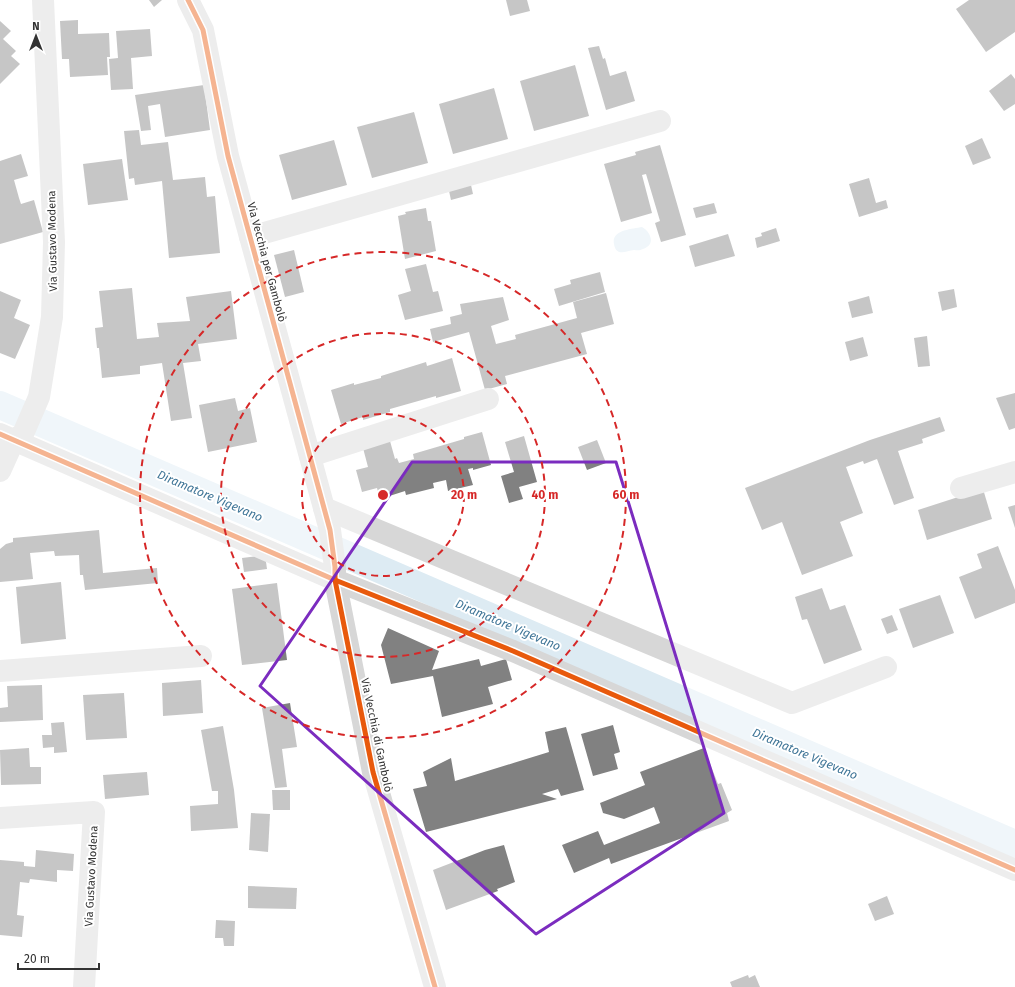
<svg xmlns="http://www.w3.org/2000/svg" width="1015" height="987" viewBox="0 0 1015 987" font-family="'Fira Sans',sans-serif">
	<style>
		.water { fill: #ddebf3 }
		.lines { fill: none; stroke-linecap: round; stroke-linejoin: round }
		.canal { stroke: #ddebf3; stroke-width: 28 }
		.building { fill: #818181 }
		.minor { stroke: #d7d7d7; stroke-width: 22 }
		.cycleway-casing { stroke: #fff; stroke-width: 8 }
		.cycleway { stroke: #e8590c; stroke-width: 5 }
		.marked { fill: none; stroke: #7b2cbf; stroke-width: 3; stroke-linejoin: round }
		.ring { fill: none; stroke: #d62828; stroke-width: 2; stroke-dasharray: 7 5 }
		.labels { text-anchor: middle; stroke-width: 4; stroke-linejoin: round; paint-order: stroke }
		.street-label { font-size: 11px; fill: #333; stroke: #fff }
		.water-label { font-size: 12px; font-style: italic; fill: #3f7597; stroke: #fff }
		.centre { fill: #d62828; stroke: #fff; stroke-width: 2 }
		.ring-label { font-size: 12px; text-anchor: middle; font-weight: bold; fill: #d62828; stroke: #fff; stroke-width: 4; stroke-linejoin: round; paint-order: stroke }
	</style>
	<rect width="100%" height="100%" fill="#fff"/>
	<path class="water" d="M 642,227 C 651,232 656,245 643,249 C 639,251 637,250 634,250 C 626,251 616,257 614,244 C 611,230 632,229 642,227 Z"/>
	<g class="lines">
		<path class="canal" d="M 0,405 L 1015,844"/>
	</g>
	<g class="building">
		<path d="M 149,0 L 162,0 L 154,7 Z"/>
		<path d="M 506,0 L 527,0 L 530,11 L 510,16 Z"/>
		<path d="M 969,0 L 1015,0 L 1015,32 L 986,52 L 956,9 Z"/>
		<path d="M 78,20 L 78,34 L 109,33 L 110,57 L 107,57 L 108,75 L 70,77 L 69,59 L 62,59 L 60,21 Z"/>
		<path d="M 0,21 L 11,31 L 3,39 L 16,51 L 11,56 L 20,64 L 0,84 Z"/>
		<path d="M 150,29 L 152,56 L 131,58 L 133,89 L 111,90 L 109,59 L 118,58 L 116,31 Z"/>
		<path d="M 599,46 L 603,59 L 605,58 L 610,76 L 626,71 L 635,101 L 606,110 L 588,48 Z"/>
		<path d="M 575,65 L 589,116 L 534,131 L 520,81 Z"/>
		<path d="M 1011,74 L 1015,79 L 1015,104 L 1004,111 L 989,91 Z"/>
		<path d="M 204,85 L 210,130 L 165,137 L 160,104 L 148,106 L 151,130 L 141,131 L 135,95 Z"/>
		<path d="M 494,88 L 508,139 L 453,154 L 439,104 Z"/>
		<path d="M 414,112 L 428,163 L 372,178 L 357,127 Z"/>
		<path d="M 139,130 L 141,145 L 168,142 L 173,180 L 205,177 L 207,197 L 215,196 L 220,253 L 169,258 L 162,181 L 135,185 L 134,178 L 129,179 L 124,131 Z"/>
		<path d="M 982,138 L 991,158 L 973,165 L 965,146 Z"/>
		<path d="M 334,140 L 347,185 L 292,200 L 279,155 Z"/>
		<path d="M 660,145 L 686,235 L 661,242 L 655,223 L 660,221 L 646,174 L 642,175 L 652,213 L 621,222 L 604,164 L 636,155 L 635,152 Z"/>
		<path d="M 21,154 L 28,176 L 14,180 L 19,198 L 21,204 L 34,200 L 43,232 L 0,244 L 0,161 Z"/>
		<path d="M 122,159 L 128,200 L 88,205 L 83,164 Z"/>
		<path d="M 869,178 L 876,203 L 886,200 L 888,208 L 859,217 L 849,184 Z"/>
		<path d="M 471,185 L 473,194 L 451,200 L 449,191 Z"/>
		<path d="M 714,203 L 717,213 L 696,218 L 693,208 Z"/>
		<path d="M 426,208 L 428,221 L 431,221 L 436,251 L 405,259 L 398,216 L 406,214 L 405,212 Z"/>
		<path d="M 776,228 L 780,241 L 757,248 L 755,238 L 762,236 L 761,233 Z"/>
		<path d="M 728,234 L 735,256 L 695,267 L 689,246 Z"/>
		<path d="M 294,250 L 304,292 L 285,297 L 274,255 Z"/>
		<path d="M 426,264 L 433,292 L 438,291 L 443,311 L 405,320 L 398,295 L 411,291 L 405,269 Z"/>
		<path d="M 600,272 L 605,292 L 559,306 L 554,289 L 571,284 L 570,280 Z"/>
		<path d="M 132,288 L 137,339 L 159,337 L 157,323 L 190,321 L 186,297 L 231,291 L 237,339 L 198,344 L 201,361 L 183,363 L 192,418 L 171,421 L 162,363 L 140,366 L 140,374 L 102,378 L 99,348 L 97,348 L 95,328 L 103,327 L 99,291 Z"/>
		<path d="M 954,289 L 957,307 L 942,311 L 938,292 Z"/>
		<path d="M 0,291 L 21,300 L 14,318 L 30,325 L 15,359 L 0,353 Z"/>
		<path d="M 606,293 L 614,324 L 581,333 L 587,354 L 505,376 L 507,384 L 485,390 L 469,332 L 433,342 L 430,329 L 451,324 L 450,317 L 462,314 L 460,304 L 503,297 L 509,320 L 491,326 L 496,344 L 516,339 L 515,335 L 577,318 L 573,302 Z"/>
		<path d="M 869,296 L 873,313 L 852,318 L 848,302 Z"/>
		<path d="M 927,336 L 930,366 L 918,367 L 914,338 Z"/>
		<path d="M 863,337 L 868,356 L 850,361 L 845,342 Z"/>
		<path d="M 452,358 L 461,391 L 436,398 L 436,396 L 390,409 L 390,412 L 363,420 L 363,417 L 341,424 L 331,390 L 354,383 L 354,385 L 381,378 L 381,376 L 426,362 L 427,366 Z"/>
		<path d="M 1015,393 L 1015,428 L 1009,430 L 996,398 Z"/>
		<path d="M 235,398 L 238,411 L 250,408 L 257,442 L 208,452 L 199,405 Z"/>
		<path d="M 940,417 L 945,431 L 922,439 L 923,443 L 898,451 L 914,498 L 894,505 L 877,459 L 864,464 L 863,461 L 846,467 L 863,513 L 840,522 L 853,556 L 802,575 L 782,522 L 762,530 L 745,488 L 870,440 Z"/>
		<path d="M 482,432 L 491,465 L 473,470 L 473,468 L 468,469 L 473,485 L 448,491 L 446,480 L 433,483 L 434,488 L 406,495 L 405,491 L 380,499 L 377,488 L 362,492 L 356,470 L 368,467 L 363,448 L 390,441 L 395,459 L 397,458 L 399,463 L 414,459 L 413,454 L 464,439 L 464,437 Z"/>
		<path d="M 524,436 L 537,482 L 519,487 L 523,499 L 509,503 L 501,476 L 514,472 L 505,442 Z"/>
		<path d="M 597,440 L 606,463 L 587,470 L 578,447 Z"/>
		<path d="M 983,489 L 992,519 L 927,540 L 918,510 Z"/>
		<path d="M 1015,505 L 1015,528 L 1008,507 Z"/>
		<path d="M 99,530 L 103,573 L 157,568 L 158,583 L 85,590 L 83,575 L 80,575 L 79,555 L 55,556 L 54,551 L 30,553 L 33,579 L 0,582 L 0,549 L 6,544 L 13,542 L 13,538 Z"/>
		<path d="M 998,546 L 1015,590 L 1015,603 L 975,619 L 959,577 L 982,568 L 977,554 Z"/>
		<path d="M 265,555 L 267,569 L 244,572 L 242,558 Z"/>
		<path d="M 61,582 L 66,639 L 21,644 L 16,587 Z"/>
		<path d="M 277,583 L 287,660 L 242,665 L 232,589 Z"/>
		<path d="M 822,588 L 830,610 L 845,605 L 862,650 L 824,664 L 807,619 L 802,620 L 795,597 Z"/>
		<path d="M 940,595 L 954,633 L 913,648 L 899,609 Z"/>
		<path d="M 892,615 L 898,630 L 887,634 L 881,619 Z"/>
		<path d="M 388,628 L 439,651 L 432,670 L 479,659 L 481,666 L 506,659 L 512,680 L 488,687 L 493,704 L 442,717 L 433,676 L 391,684 L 381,645 Z"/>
		<path d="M 201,680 L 203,713 L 163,716 L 162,683 Z"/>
		<path d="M 42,685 L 43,720 L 0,722 L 0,708 L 8,707 L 7,686 Z"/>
		<path d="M 124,693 L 127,738 L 86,740 L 83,695 Z"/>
		<path d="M 290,703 L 297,747 L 282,749 L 287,787 L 275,788 L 262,708 Z"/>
		<path d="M 64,722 L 67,752 L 54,753 L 54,747 L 43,748 L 42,735 L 52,735 L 51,723 Z"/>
		<path d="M 613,725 L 620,752 L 614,754 L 618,769 L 593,776 L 581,734 Z"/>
		<path d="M 223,726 L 234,790 L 238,828 L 191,831 L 190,806 L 218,804 L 218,791 L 212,791 L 201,730 Z"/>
		<path d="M 566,727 L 584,790 L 561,796 L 558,789 L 542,794 L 557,799 L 426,832 L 413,789 L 427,786 L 423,772 L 451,758 L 455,781 L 549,752 L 545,732 Z"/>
		<path d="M 29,748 L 30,767 L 41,767 L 41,784 L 1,785 L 0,750 Z"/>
		<path d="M 704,748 L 718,784 L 721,783 L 732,810 L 727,813 L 729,821 L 611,864 L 609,858 L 574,873 L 562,845 L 598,831 L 604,845 L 660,823 L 654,807 L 624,819 L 603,813 L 600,803 L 645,785 L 640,772 Z"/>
		<path d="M 147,772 L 149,795 L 105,799 L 103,775 Z"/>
		<path d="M 272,790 L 290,790 L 290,810 L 273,810 Z"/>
		<path d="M 251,813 L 270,814 L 268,852 L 249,850 Z"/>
		<path d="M 504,845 L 515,882 L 497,889 L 498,891 L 446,910 L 433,870 L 485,850 Z"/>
		<path d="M 36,850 L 74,854 L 73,871 L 57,870 L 57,882 L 30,879 L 29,883 L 20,882 L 17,915 L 24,916 L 22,937 L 0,935 L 0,860 L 24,862 L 24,866 L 35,867 Z"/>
		<path d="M 248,886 L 297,888 L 296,909 L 248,908 Z"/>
		<path d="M 887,896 L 894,914 L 875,921 L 868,904 Z"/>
		<path d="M 216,920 L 235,921 L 234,946 L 224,946 L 223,938 L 215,938 Z"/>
		<path d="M 748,975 L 749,978 L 755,975 L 760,987 L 732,987 L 730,982 Z"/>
	</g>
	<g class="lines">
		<g class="minor">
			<path d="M 188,0 L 203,30 L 228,156 L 330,530 L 335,567 L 335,580 L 373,772 L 435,987"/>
			<path d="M 250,237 L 660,121"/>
			<path d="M 0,434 L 335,580 L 513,651 L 1015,870"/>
			<path d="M 310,456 L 488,399"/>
			<path d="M 0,471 L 14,440 L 23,434 L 39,397 L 52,317 L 54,242 L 43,0"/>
			<path d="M 961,488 L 1015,472"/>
			<path d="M 324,508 L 792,703 L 886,667"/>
			<path d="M 0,671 L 201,656"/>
			<path d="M 0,818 L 94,812 L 84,987"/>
		</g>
		<g class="cycleway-casing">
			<g id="cycleway">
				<path d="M 188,0 L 203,30 L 228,156 L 330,530 L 335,567 L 335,580 L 373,772 L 435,987"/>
				<path d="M 0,434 L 335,580 L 513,651 L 1015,870"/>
			</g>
		</g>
		<use href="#cycleway" class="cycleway"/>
	</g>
	<path d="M0 0H1015V987H0ZM 412,462 L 616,462 L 724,813 L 536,934 L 260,686 Z" fill="#fff" fill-opacity=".55" fill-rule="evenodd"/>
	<path class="marked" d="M 412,462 L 616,462 L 724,813 L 536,934 L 260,686 Z"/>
	<g class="ring">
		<circle cx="383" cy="495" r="81"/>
		<circle cx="383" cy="495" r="162"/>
		<circle cx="383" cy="495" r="243"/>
	</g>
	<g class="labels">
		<g class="street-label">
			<text transform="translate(52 241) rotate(-91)" y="4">Via Gustavo Modena</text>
			<text transform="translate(267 262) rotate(75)" y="4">Via Vecchia per Gambolò</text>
			<text transform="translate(377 735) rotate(78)" y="4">Via Vecchia di Gambolò</text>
			<text transform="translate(91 876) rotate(-87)" y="4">Via Gustavo Modena</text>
		</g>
		<g class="water-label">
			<text transform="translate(210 496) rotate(23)" y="4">Diramatore Vigevano</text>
			<text transform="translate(508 625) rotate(23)" y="4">Diramatore Vigevano</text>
			<text transform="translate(805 754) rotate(23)" y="4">Diramatore Vigevano</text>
		</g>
	</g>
	<circle cx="383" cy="495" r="6" class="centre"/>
	<g class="ring-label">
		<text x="464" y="499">20 m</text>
		<text x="545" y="499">40 m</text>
		<text x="626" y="499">60 m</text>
	</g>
	<g transform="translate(36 36)" stroke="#ffffff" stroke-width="3" paint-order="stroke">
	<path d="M0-3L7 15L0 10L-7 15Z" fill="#333333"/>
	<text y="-6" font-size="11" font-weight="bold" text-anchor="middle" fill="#333333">N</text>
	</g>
	<path d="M18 963v6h81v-6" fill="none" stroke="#333333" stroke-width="2"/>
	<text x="24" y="963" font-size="12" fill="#333333" stroke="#ffffff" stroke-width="3" paint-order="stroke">20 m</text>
</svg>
